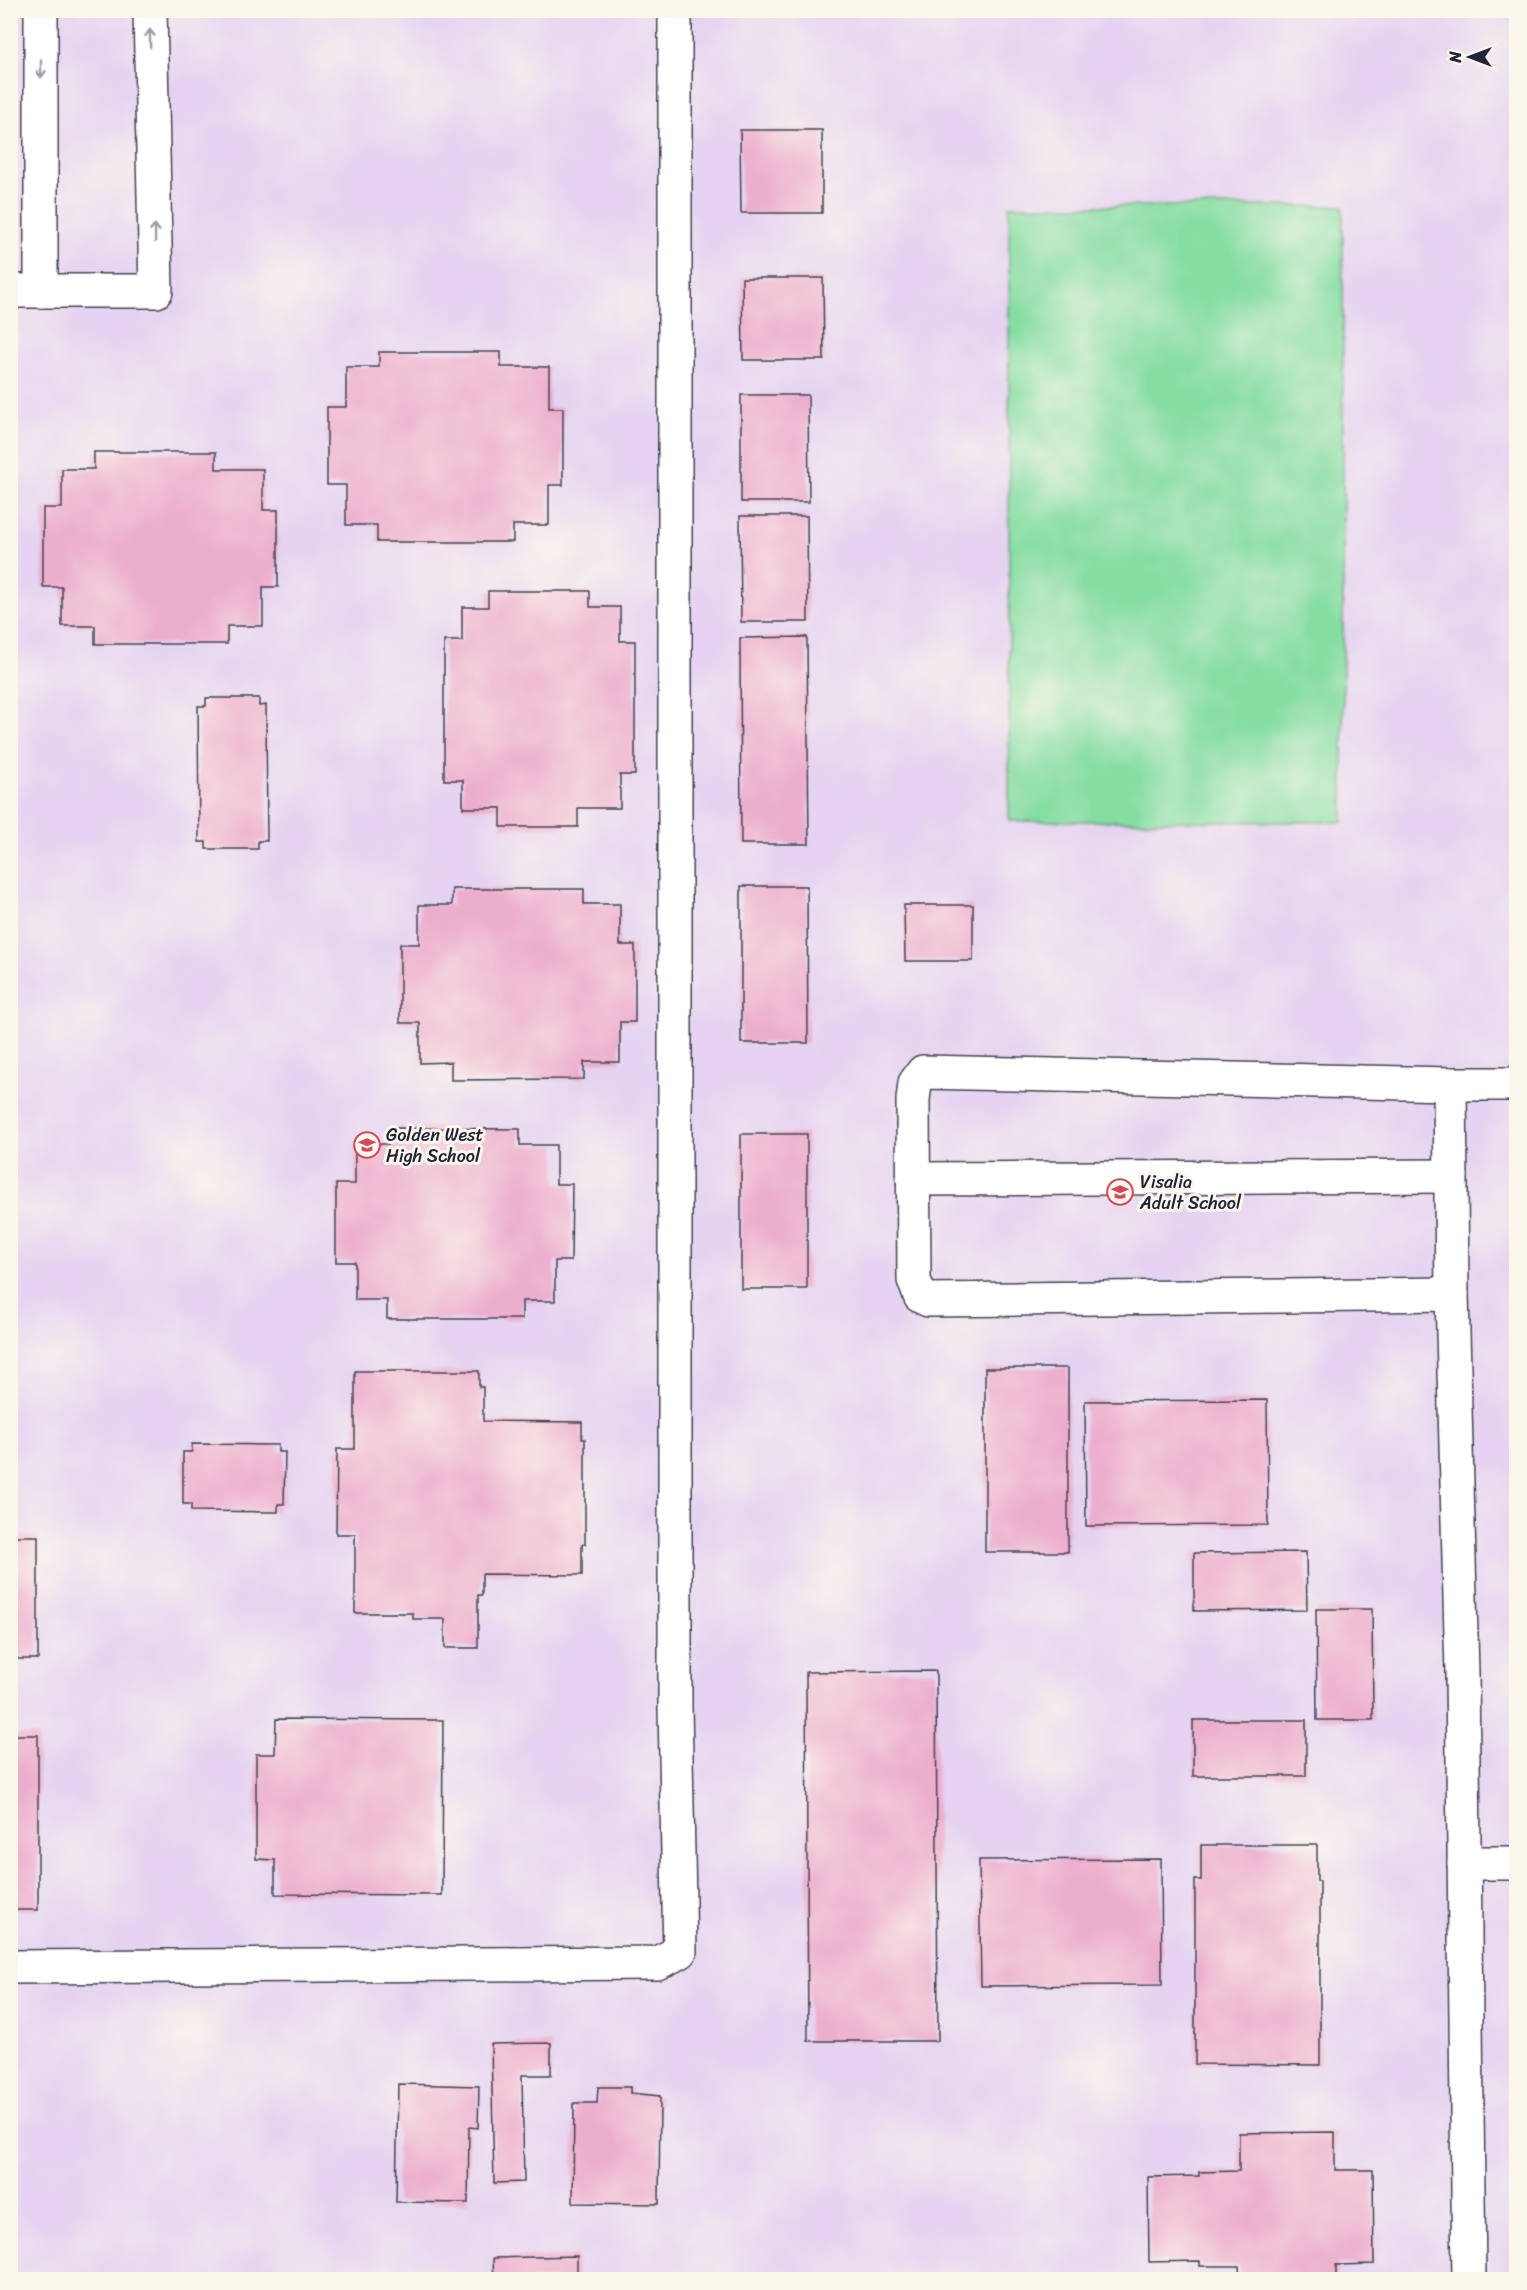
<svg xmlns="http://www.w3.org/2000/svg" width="1527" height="2290" viewBox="0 0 1527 2290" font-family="Sriracha,sans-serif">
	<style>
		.built { fill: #e5d3f1 }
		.green { fill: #85dda2; stroke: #54806e; stroke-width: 1.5 }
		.building { fill: #ecaecd }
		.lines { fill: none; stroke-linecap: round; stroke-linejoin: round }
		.minor-casing { stroke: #424052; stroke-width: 36 }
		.minor { stroke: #fff; stroke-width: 33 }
		.oneway { stroke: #9c9ca7 }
		.labels { text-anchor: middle; stroke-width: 6; stroke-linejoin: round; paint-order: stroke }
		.poi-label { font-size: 18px; fill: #22223b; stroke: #fbf7ec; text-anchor: start }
	</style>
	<rect width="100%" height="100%" fill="#fbf7ec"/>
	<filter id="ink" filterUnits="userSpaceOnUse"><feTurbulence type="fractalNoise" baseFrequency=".0167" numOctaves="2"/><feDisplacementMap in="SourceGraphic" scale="12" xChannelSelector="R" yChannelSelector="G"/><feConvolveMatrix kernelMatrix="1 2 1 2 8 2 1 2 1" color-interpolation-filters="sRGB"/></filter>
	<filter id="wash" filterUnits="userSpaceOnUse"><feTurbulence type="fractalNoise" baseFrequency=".008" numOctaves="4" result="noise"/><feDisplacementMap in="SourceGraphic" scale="24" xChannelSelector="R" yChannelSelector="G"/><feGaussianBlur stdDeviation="1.35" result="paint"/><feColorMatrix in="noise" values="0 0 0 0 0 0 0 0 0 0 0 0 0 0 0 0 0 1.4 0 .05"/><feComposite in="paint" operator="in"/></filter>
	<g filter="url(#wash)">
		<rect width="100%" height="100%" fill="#f7e9d4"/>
		<path class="built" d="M 11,11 L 1514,11 L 1516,105 L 1516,2279 L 11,2280 Z"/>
		<path class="green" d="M 1009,206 L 1343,206 L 1343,822 L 1009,821 Z"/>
		<g id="blocks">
			<g class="building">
				<path d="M 740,130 L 822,130 L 822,213 L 741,213 Z"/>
				<path d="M 742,278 L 823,278 L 824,360 L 743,360 Z"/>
				<path d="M 379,352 L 501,352 L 501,367 L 549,367 L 549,408 L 563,408 L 563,485 L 549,485 L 549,525 L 513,525 L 513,542 L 377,542 L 377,525 L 346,525 L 346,485 L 327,485 L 327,407 L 346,407 L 346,367 L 379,367 Z"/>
				<path d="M 741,395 L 808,395 L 809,502 L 741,502 Z"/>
				<path d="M 94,452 L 216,452 L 216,469 L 263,469 L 263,510 L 278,510 L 278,587 L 263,587 L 263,626 L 227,626 L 227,644 L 95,644 L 95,626 L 62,626 L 62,587 L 43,587 L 43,508 L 62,508 L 62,469 L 94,469 Z"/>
				<path d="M 740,516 L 807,516 L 808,622 L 741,622 Z"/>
				<path d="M 488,591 L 590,591 L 590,607 L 620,607 L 620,641 L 635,641 L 635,775 L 620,775 L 620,808 L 578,808 L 578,827 L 501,827 L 501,808 L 463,808 L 463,780 L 444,780 L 444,641 L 462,641 L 462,607 L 488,607 Z"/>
				<path d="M 807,637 L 809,844 L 741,844 L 740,638 Z"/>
				<path d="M 206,698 L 259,698 L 259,706 L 266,705 L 267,841 L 258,841 L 258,849 L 206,849 L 206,842 L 199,842 L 198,706 L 206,706 Z"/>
				<path d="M 741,886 L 807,886 L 808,1043 L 741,1043 Z"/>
				<path d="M 452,889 L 584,889 L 584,904 L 620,904 L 620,945 L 635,945 L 635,1022 L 620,1022 L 620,1062 L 584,1062 L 584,1079 L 451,1080 L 451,1062 L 420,1063 L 420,1023 L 400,1023 L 400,944 L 419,944 L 419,905 L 452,905 Z"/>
				<path d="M 904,905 L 973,905 L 973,961 L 905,961 Z"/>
				<path d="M 389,1128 L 520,1129 L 520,1145 L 556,1145 L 556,1184 L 572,1184 L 571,1261 L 555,1261 L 555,1301 L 522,1301 L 522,1319 L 387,1319 L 387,1300 L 355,1300 L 355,1262 L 336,1262 L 336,1184 L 355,1184 L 355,1144 L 389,1144 Z"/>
				<rect x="741" y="1134" width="66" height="155"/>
				<rect x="985" y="1368" width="83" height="184"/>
				<path d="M 355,1371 L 479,1371 L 479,1387 L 483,1387 L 483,1421 L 582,1422 L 582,1439 L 585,1439 L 585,1544 L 582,1544 L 582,1575 L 482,1574 L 482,1595 L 478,1595 L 478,1648 L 445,1648 L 445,1619 L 413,1619 L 413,1613 L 355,1613 L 355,1534 L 336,1534 L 337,1449 L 355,1449 Z"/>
				<path d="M 1267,1400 L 1268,1525 L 1086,1526 L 1085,1401 Z"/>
				<path d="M 192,1444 L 278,1445 L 278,1452 L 285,1452 L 284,1504 L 278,1504 L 278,1512 L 191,1511 L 191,1504 L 183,1504 L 183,1452 L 192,1452 Z"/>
				<rect x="10" y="1536" width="28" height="123"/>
				<path d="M 1306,1552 L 1307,1610 L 1194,1611 L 1194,1553 Z"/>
				<path d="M 1316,1609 L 1372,1609 L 1373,1720 L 1317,1720 Z"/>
				<path d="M 936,1671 L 938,2041 L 808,2041 L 806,1672 Z"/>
				<path d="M 276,1719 L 443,1720 L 442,1895 L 275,1894 L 275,1860 L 256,1859 L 256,1754 L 275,1754 Z"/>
				<rect x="1193" y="1720" width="113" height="56"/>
				<rect x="10" y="1735" width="28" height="175"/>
				<path d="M 1201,1845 L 1317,1845 L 1317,1881 L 1320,1881 L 1320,2065 L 1195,2064 L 1195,1880 L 1201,1880 Z"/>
				<path d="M 1161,1859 L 1162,1985 L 981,1986 L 979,1860 Z"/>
				<path d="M 551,2043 L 551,2075 L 522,2075 L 524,2182 L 494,2183 L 491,2044 Z"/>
				<path d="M 398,2084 L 479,2086 L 478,2128 L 469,2127 L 468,2203 L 396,2202 Z"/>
				<path d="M 598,2087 L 630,2087 L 630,2093 L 660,2096 L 659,2204 L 573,2203 L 574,2103 L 597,2103 Z"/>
				<path d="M 1335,2132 L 1335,2170 L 1373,2170 L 1374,2264 L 1336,2265 L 1336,2280 L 1240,2280 L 1239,2266 L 1200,2266 L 1200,2261 L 1149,2262 L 1148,2177 L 1199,2176 L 1199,2172 L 1239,2171 L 1239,2133 Z"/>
				<path d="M 577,2256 L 577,2280 L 494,2280 L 493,2258 Z"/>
			</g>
		</g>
	</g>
	<g filter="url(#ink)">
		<use href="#blocks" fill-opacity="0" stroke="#424052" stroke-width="1.5"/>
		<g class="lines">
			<g class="minor-casing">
				<g id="minor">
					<path d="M 41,10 L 41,291"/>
					<path d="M 10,291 L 156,291 L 150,10"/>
					<path d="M 1450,1084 L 923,1072 L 915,1083 L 913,1100 L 914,1280 L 920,1296 L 928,1300 L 1452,1294"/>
					<path d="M 913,1179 L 1451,1176"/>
					<path d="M 1464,1863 L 1516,1863"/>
					<path d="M 10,1967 L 657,1963 L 680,1952 L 675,1707 L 675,10"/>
					<path d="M 1469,2280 L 1462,1673 L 1452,1294 L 1450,1084 L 1516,1084"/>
				</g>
			</g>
			<use href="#minor" class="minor"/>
		</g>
		<defs><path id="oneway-shaft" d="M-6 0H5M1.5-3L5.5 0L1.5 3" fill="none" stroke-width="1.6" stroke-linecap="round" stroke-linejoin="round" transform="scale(1.5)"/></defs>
		<g class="oneway">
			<use href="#oneway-shaft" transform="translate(150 38) rotate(-91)"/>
			<use href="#oneway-shaft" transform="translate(41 69) rotate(90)"/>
			<use href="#oneway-shaft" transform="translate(155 233) rotate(-91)"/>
		</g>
	</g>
	<defs>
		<g id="school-ring" transform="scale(1.35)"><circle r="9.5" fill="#fbf7ec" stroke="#d1495b" stroke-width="1.5"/><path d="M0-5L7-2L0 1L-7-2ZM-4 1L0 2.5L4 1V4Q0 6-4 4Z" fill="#d1495b"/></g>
	</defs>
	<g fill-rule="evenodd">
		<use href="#school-ring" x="367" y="1145"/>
		<use href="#school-ring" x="1120" y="1192"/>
	</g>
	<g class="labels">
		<g class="poi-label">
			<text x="386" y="1141">Golden West<tspan x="386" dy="21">High School</tspan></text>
			<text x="1140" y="1188">Visalia<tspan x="1140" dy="21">Adult School</tspan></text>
		</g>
	</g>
	<rect width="1527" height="2290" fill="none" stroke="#fbf7ec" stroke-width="36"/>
	<g transform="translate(1470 57) rotate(270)" stroke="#fbf7ec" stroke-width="4.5" paint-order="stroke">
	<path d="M0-4.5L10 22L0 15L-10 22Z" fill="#22223b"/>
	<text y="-9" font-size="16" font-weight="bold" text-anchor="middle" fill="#22223b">N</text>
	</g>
</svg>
